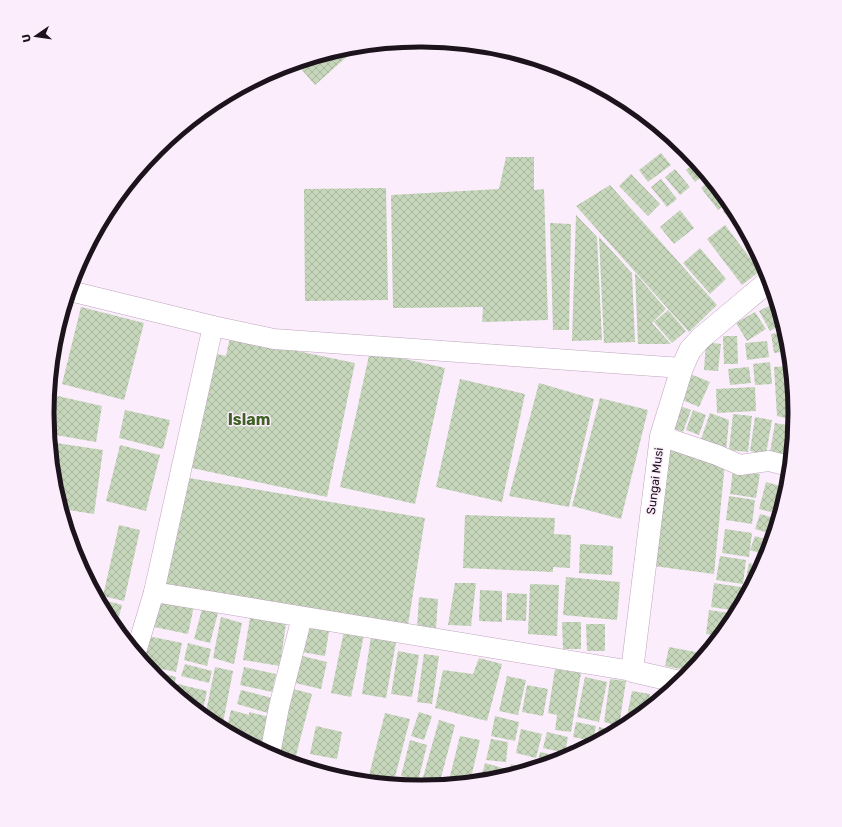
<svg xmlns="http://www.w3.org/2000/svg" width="842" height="827" viewBox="0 0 842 827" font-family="Rubik,sans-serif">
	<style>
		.building { fill: url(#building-cross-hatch) }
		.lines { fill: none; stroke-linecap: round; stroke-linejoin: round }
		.street-casing { stroke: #bea6bd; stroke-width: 21 }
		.secondary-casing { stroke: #bea6bd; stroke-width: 23 }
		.street { stroke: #fff; stroke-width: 20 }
		.secondary { stroke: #fff; stroke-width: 22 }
		.labels { text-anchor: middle; stroke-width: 3; stroke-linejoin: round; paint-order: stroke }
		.street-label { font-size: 12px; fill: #1c131c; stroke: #fcedfc }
		.district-label { font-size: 16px; font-weight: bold; fill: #3c6123; stroke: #fcedfc }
		.rim { fill: none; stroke: #1c131c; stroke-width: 5 }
	</style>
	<defs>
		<pattern id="building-cross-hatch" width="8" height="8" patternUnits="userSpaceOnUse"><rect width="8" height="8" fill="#c5d6bb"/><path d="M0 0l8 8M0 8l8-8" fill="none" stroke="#a9b7a0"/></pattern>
	</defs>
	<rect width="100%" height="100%" fill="#fcedfc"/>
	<g class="building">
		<path d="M 359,46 L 315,85 L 296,63 L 348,47 Z"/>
		<path d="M 661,153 L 671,165 L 648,182 L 639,170 Z"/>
		<path d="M 506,157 L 534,157 L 534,190 L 544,189 L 548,320 L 482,322 L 483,307 L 393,308 L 391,195 L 499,189 Z"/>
		<path d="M 696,162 L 705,174 L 695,182 L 686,170 Z"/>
		<path d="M 675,169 L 690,187 L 680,195 L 665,177 Z"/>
		<path d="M 631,174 L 660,204 L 648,216 L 619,186 Z"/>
		<path d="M 661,179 L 677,199 L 667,207 L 651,187 Z"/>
		<path d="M 710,180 L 728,202 L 718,210 L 701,188 Z"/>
		<path d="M 610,185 L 717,305 L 689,332 L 576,206 Z"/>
		<path d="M 386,188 L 388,300 L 305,301 L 304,189 Z"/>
		<path d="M 731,205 L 745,231 L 741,234 L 723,211 Z"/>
		<path d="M 680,210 L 694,228 L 674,244 L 660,227 Z"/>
		<path d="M 576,215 L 597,237 L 602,340 L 572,341 Z"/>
		<path d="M 550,223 L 571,224 L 569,330 L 553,330 Z"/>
		<path d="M 725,225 L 760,271 L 742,285 L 707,239 Z"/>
		<path d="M 599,237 L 632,273 L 635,342 L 604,343 Z"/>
		<path d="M 750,240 L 758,255 L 757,256 L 747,243 Z"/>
		<path d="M 700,248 L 726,279 L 710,294 L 683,263 Z"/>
		<path d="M 635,273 L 666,309 L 652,323 L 671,344 L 638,344 Z"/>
		<path d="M 773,304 L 780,316 L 782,324 L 770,331 L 759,311 Z"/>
		<path d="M 65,306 L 70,307 L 52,383 L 51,382 L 55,340 Z"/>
		<path d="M 81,307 L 144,323 L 124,400 L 62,384 Z"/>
		<path d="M 668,310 L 686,331 L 672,343 L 654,322 Z"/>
		<path d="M 755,312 L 766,329 L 747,341 L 736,323 Z"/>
		<path d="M 785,332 L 787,341 L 788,351 L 774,353 L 771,334 Z"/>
		<path d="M 723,336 L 737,336 L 738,364 L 724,364 Z"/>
		<path d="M 230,337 L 355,363 L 327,497 L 187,467 L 211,353 L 226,356 Z"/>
		<path d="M 767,341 L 769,357 L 747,360 L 745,343 Z"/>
		<path d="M 706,342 L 721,344 L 718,371 L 704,370 Z"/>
		<path d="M 370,351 L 445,368 L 415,504 L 340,487 Z"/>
		<path d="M 770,362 L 772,384 L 755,385 L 753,364 Z"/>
		<path d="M 790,366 L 794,414 L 794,420 L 777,416 L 774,367 Z"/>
		<path d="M 749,367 L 751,383 L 730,385 L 728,369 Z"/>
		<path d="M 688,373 L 710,382 L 699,407 L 678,398 Z"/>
		<path d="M 460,379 L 525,394 L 502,502 L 436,487 Z"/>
		<path d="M 539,383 L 594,399 L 569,507 L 509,496 Z"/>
		<path d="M 755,387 L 756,411 L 717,413 L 716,389 Z"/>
		<path d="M 49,394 L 102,406 L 96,442 L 50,434 L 48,413 Z"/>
		<path d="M 600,398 L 648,410 L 621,519 L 572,506 Z"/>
		<path d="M 675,404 L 691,410 L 683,432 L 667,426 Z"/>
		<path d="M 125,410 L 170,420 L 163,449 L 119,438 Z"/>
		<path d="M 693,410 L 706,415 L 699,435 L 686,430 Z"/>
		<path d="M 710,413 L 729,420 L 726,451 L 700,442 Z"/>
		<path d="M 733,414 L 752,416 L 748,452 L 729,450 Z"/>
		<path d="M 755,417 L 772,420 L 766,454 L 750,451 Z"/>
		<path d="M 775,423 L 792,426 L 786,461 L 769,458 Z"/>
		<path d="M 662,441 L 725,463 L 714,574 L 646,565 Z"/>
		<path d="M 50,442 L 103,450 L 94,514 L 62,509 L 55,486 Z"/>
		<path d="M 120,445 L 160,455 L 146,511 L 106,501 Z"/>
		<path d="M 733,470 L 760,474 L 756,498 L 730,494 Z"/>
		<path d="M 183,477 L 425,518 L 408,625 L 161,584 Z"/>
		<path d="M 766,482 L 787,488 L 779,514 L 759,509 Z"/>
		<path d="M 729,496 L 755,500 L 752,524 L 726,520 Z"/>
		<path d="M 760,514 L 777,519 L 773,534 L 755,529 Z"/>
		<path d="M 465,515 L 555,518 L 554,534 L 571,535 L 570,568 L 553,567 L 553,572 L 463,568 Z"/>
		<path d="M 119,525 L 140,530 L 124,601 L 103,596 Z"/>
		<path d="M 725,529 L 752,533 L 749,557 L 722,553 Z"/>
		<path d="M 755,536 L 771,541 L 766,555 L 750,550 Z"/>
		<path d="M 580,544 L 613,546 L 612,575 L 579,573 Z"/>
		<path d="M 720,556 L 746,560 L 743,584 L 716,580 Z"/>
		<path d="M 749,563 L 761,566 L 751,584 L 745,583 Z"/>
		<path d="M 566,577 L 620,582 L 617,620 L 563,615 Z"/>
		<path d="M 455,583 L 476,583 L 471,626 L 448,625 Z"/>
		<path d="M 714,583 L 741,587 L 737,611 L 711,607 Z"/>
		<path d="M 530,584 L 559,585 L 557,636 L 528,634 Z"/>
		<path d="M 480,590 L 502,591 L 502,622 L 479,621 Z"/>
		<path d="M 507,593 L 527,594 L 526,621 L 506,620 Z"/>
		<path d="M 155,597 L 194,606 L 188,634 L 149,626 Z"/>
		<path d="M 419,597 L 438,599 L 436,628 L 417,627 Z"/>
		<path d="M 100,599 L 122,605 L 116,628 L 110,621 L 100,601 Z"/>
		<path d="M 202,609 L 218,613 L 210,643 L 194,639 Z"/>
		<path d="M 709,610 L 735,614 L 731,621 L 719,636 L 706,634 Z"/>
		<path d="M 221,617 L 242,623 L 234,664 L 213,658 Z"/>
		<path d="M 250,618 L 286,623 L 280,666 L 243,660 Z"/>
		<path d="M 562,622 L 581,622 L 581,649 L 563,649 Z"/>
		<path d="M 586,624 L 605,624 L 605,651 L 587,651 Z"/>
		<path d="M 301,625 L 329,631 L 325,656 L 296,651 Z"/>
		<path d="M 344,631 L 364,635 L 351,697 L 331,693 Z"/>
		<path d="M 143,635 L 182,643 L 176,672 L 147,666 L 138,655 Z"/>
		<path d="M 371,637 L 396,642 L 386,698 L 362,694 Z"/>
		<path d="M 188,643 L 211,649 L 207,666 L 184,660 Z"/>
		<path d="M 669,647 L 701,653 L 700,659 L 691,671 L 665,666 Z"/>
		<path d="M 398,651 L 419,655 L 412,697 L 391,694 Z"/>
		<path d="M 294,654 L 327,662 L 321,689 L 287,681 Z"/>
		<path d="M 424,654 L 439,656 L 432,704 L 417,702 Z"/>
		<path d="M 479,658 L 502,664 L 487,721 L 435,708 L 443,670 L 473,674 Z"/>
		<path d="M 185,664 L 212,671 L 209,683 L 181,676 Z"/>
		<path d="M 215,667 L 233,671 L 222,728 L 213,724 L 205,717 Z"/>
		<path d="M 244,667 L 276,674 L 272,692 L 240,685 Z"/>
		<path d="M 555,669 L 581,673 L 571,732 L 555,730 L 557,715 L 548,713 Z"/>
		<path d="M 151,670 L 176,677 L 173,690 L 157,677 Z"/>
		<path d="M 507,676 L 526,680 L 518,715 L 499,711 Z"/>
		<path d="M 585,677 L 607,682 L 599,722 L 577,717 Z"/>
		<path d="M 610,679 L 626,681 L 619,726 L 604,722 Z"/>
		<path d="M 178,684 L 207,691 L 202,714 L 176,693 Z"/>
		<path d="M 527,685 L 548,689 L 543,716 L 522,712 Z"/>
		<path d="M 290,688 L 312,694 L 294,763 L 278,758 Z"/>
		<path d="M 241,690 L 272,698 L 268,713 L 237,704 Z"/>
		<path d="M 632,691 L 650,694 L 647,709 L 625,726 Z"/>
		<path d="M 655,697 L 660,698 L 653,704 Z"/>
		<path d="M 231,710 L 249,715 L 249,712 L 270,717 L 261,750 L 226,731 Z"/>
		<path d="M 419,712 L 432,716 L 424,740 L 411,736 Z"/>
		<path d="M 385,713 L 410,719 L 394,781 L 369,775 Z"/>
		<path d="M 495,716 L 519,722 L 515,741 L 491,736 Z"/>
		<path d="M 439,720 L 455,725 L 439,785 L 437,785 L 422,781 Z"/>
		<path d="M 576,722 L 596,726 L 593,741 L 573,737 Z"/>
		<path d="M 316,726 L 342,732 L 337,759 L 310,754 Z"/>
		<path d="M 599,727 L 616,731 L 597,741 Z"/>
		<path d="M 521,729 L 542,734 L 536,758 L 516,753 Z"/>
		<path d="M 547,732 L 568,737 L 565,753 L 543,748 Z"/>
		<path d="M 460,736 L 480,740 L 470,782 L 461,783 L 449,780 Z"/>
		<path d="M 491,739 L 508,742 L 506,762 L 486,760 Z"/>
		<path d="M 410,740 L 427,745 L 418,781 L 401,776 Z"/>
		<path d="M 570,745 L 584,748 L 567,757 Z"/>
		<path d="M 540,752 L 562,757 L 561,759 L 537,767 Z"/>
		<path d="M 485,763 L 506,769 L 504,777 L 494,780 L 480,781 Z"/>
		<path d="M 511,764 L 530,769 L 508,775 Z"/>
	</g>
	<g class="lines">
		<g class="street-casing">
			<g id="street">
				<path d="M 70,291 L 213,326 L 274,339 L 682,368"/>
				<path d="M 661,436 L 717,455 L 740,465 L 769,461 L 789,466"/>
				<path d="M 154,592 L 213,326"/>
				<path d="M 136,652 L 154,592 L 632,671"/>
				<path d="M 270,754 L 279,707 L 302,617"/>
			</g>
		</g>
		<g class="secondary-casing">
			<path id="secondary" d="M 680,682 L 632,671 L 661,436 L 682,368 L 690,350 L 701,338 L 769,281"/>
		</g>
		<use href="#street" class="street"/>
		<use href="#secondary" class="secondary"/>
	</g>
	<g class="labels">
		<g class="street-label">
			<text transform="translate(655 481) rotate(-83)" y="4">Sungai Musi</text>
		</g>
		<g class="district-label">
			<text x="249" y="425">Islam</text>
		</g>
	</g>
	<path d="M0 0H842V827H0ZM420 47H422A366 366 0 0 1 788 413V414A366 366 0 0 1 422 780H420A366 366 0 0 1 54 414V413A366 366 0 0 1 420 47Z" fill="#fcedfc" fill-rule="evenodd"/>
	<path class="rim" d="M420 47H422A366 366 0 0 1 788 413V414A366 366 0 0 1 422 780H420A366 366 0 0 1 54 414V413A366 366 0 0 1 420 47Z"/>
	<g transform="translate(36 36) rotate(257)" stroke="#fcedfc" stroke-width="3" paint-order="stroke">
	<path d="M0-3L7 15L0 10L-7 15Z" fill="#1c131c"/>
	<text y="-6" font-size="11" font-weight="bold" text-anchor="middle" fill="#1c131c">U</text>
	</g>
</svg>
